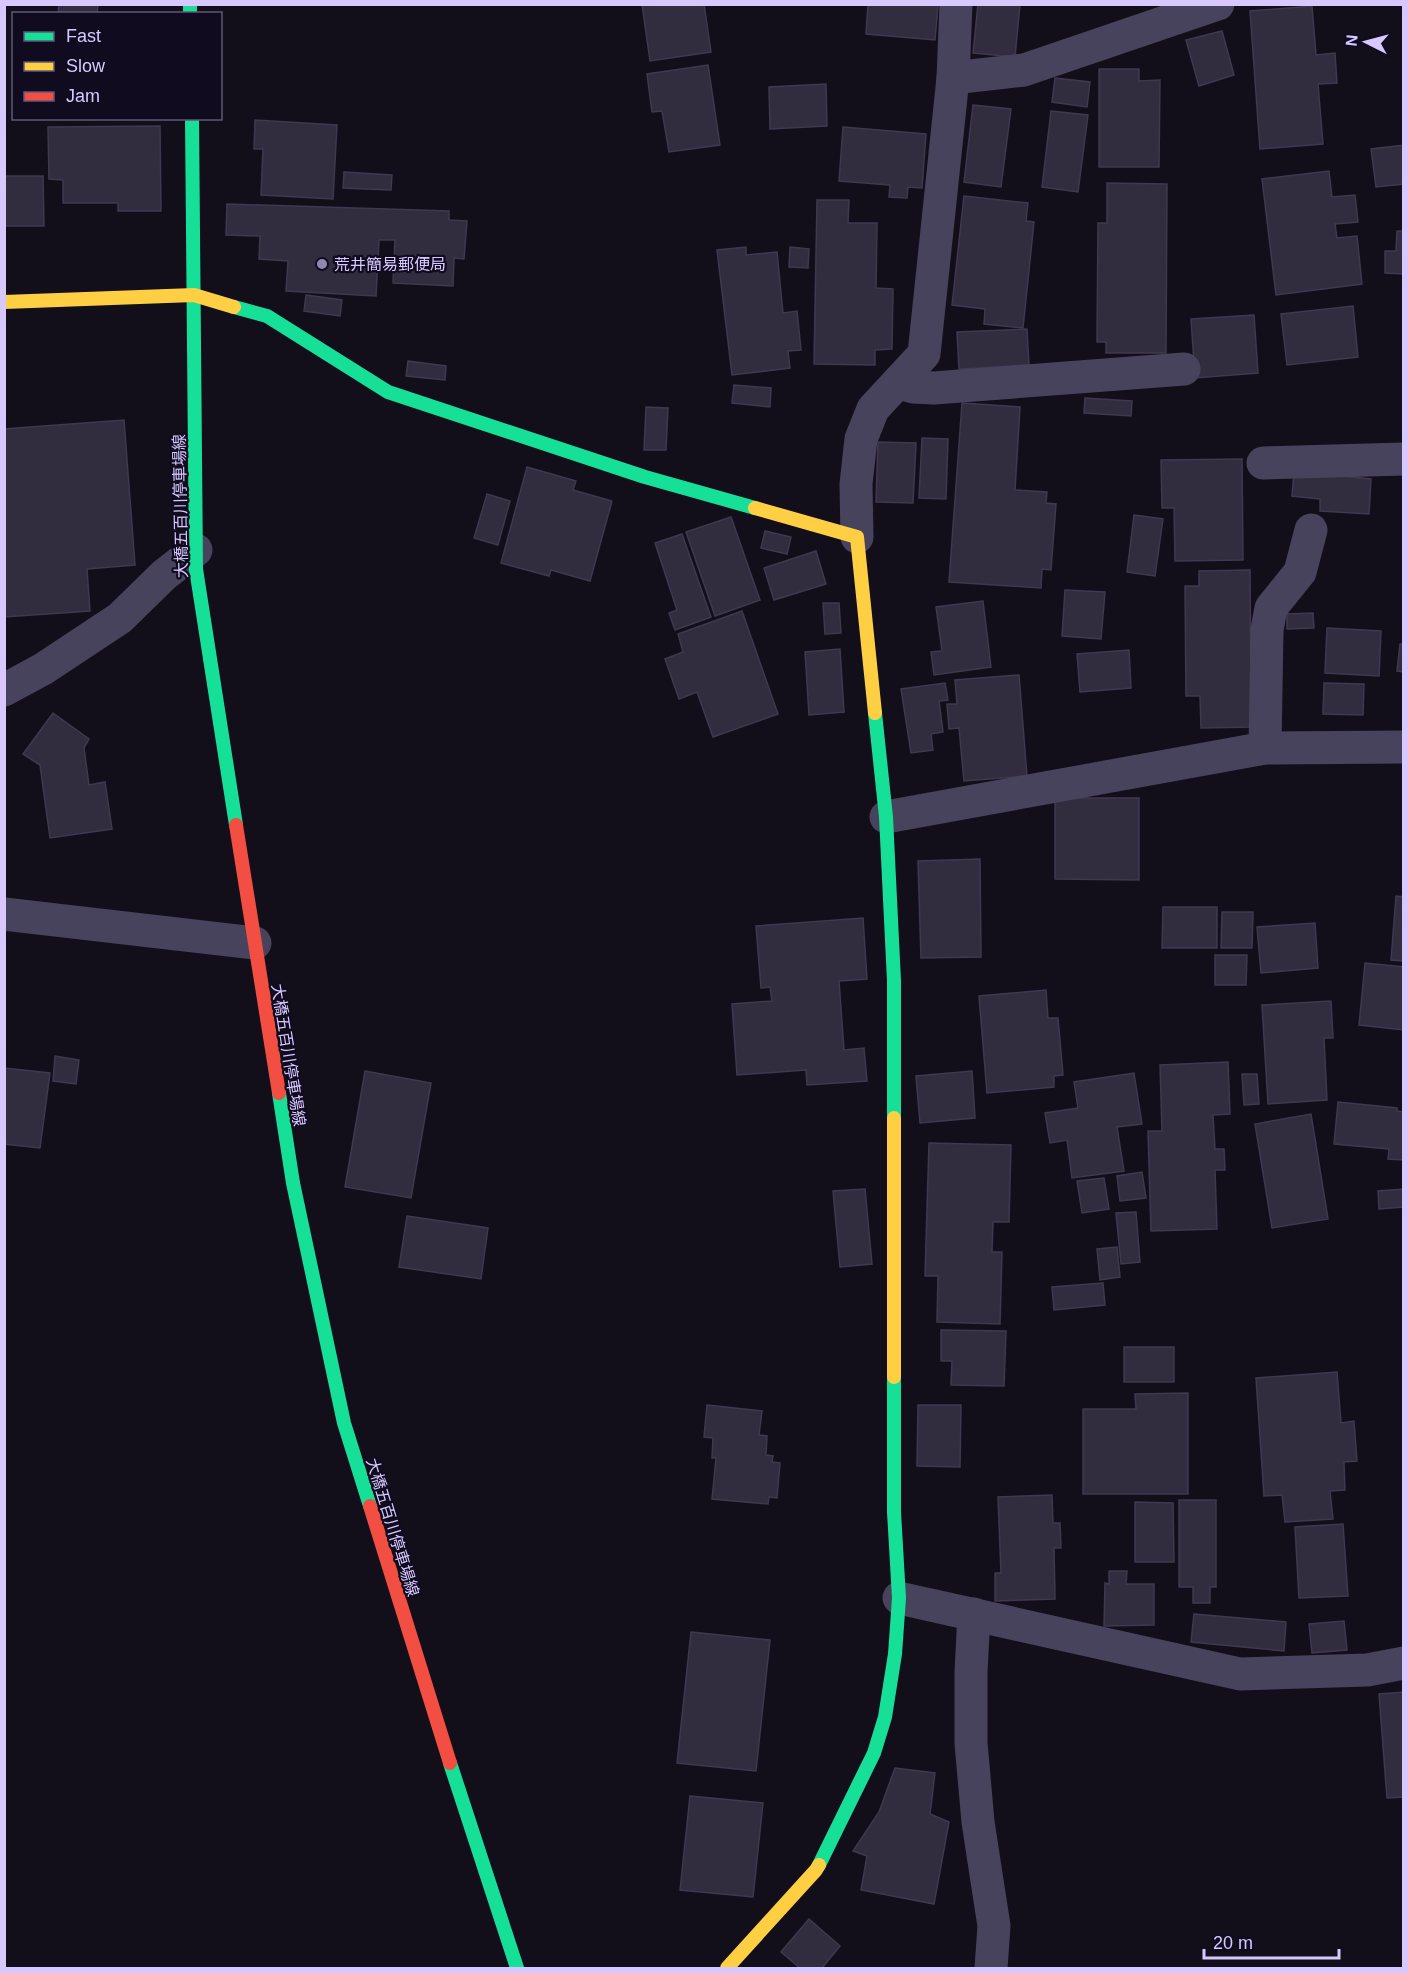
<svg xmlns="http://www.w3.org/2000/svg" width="1408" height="1973" viewBox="0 0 1408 1973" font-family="Arial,'Noto Sans JP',sans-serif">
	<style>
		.building { fill: #312c3e; stroke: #403850; stroke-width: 1.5 }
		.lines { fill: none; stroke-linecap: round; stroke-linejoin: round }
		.street { stroke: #48435c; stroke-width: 33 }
		.fast { stroke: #16e098; stroke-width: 14 }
		.slow { stroke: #ffcf43; stroke-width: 14 }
		.jam { stroke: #f24e42; stroke-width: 14 }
		.poi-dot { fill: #9288af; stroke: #110b1f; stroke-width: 2 }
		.labels { text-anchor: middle; stroke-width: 4.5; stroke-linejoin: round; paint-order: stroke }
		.poi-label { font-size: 16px; fill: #d7c9ff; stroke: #110b1f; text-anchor: start }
		.street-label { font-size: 16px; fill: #d7c9ff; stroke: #110b1f }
	</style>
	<rect width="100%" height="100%" fill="#130f1a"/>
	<g class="building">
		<path d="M 59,4 L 98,4 L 97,14 L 58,14 Z"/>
		<path d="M 642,4 L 704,4 L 711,52 L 650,61 Z"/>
		<path d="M 868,4 L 938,5 L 935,40 L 866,34 Z"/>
		<path d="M 978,4 L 1020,4 L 1015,57 L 973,53 Z"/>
		<path d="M 1312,6 L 1316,55 L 1335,53 L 1337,83 L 1318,84 L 1323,144 L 1260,149 L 1250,11 Z"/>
		<path d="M 1222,31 L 1234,75 L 1199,86 L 1186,40 Z"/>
		<path d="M 708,65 L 720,145 L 669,152 L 662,111 L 652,112 L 647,74 Z"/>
		<path d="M 1099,69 L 1139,69 L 1139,81 L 1160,80 L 1159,167 L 1099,167 Z"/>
		<path d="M 1055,78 L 1090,82 L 1087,107 L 1052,102 Z"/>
		<path d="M 826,84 L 827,126 L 770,129 L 769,87 Z"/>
		<path d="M 973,105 L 1011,109 L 1001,187 L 964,182 Z"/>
		<path d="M 1051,111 L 1088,115 L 1078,192 L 1042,187 Z"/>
		<path d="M 255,120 L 337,125 L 333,199 L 261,195 L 263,149 L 254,149 Z"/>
		<path d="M 160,126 L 161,211 L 118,211 L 118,203 L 63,203 L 63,180 L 49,179 L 48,127 Z"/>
		<path d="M 843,127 L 926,134 L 922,188 L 908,187 L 907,198 L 889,197 L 890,185 L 839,181 Z"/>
		<path d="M 1404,145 L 1404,184 L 1376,187 L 1371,149 Z"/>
		<path d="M 1329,171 L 1332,197 L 1355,195 L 1358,222 L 1335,224 L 1337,238 L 1357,236 L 1362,284 L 1276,295 L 1262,179 Z"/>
		<path d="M 344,172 L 392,175 L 391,190 L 343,188 Z"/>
		<path d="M 4,176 L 43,176 L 44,226 L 4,226 Z"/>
		<path d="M 1107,183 L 1167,184 L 1166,353 L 1106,353 L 1106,342 L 1097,342 L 1098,223 L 1107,223 Z"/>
		<path d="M 964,196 L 1028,203 L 1026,221 L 1034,222 L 1023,328 L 984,324 L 985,309 L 952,305 Z"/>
		<path d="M 817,200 L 849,200 L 848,223 L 877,223 L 876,288 L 893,289 L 892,349 L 875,350 L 875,365 L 814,364 Z"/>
		<path d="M 227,204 L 449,211 L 449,220 L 467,221 L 464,259 L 454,258 L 453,286 L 393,283 L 395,240 L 379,240 L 376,296 L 286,291 L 288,261 L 259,259 L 260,236 L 226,235 Z"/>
		<path d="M 1397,231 L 1404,231 L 1404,274 L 1385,273 L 1385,251 L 1396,251 Z"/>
		<path d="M 746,247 L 746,255 L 777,252 L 783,313 L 797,311 L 801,350 L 788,351 L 790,368 L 732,375 L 717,250 Z"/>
		<path d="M 790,247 L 809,249 L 808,268 L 789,267 Z"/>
		<path d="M 306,295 L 342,300 L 340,316 L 304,311 Z"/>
		<path d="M 1353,306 L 1358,357 L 1287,365 L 1281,314 Z"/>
		<path d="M 1254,315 L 1258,373 L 1195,378 L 1191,319 Z"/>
		<path d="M 1027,329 L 1029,365 L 959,369 L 957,332 Z"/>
		<path d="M 408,361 L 446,366 L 445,380 L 406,376 Z"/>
		<path d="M 734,385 L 771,388 L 770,407 L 732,403 Z"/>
		<path d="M 1085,398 L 1132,401 L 1131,416 L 1084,413 Z"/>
		<path d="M 962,403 L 1020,407 L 1015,490 L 1047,492 L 1046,503 L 1056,504 L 1051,570 L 1042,569 L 1041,588 L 949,582 Z"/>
		<path d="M 646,407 L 668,408 L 666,450 L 644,450 Z"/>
		<path d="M 124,420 L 135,565 L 87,569 L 90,611 L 4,617 L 4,429 Z"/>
		<path d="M 922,438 L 948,439 L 946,499 L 919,498 Z"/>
		<path d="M 878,442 L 916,443 L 913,503 L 876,502 Z"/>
		<path d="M 1242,459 L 1243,560 L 1175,561 L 1174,508 L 1162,508 L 1161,460 Z"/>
		<path d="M 527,467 L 576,481 L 573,490 L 612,501 L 590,581 L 551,570 L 549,576 L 501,563 Z"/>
		<path d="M 1294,471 L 1371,479 L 1369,514 L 1320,511 L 1320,499 L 1292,496 Z"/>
		<path d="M 487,494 L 510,501 L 498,545 L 474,538 Z"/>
		<path d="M 1134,515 L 1163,519 L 1155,576 L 1127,572 Z"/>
		<path d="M 731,517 L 760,600 L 715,616 L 686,532 Z"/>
		<path d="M 765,531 L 791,537 L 787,554 L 761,548 Z"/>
		<path d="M 682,534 L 711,617 L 675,630 L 669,613 L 677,610 L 655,543 Z"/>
		<path d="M 816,551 L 826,584 L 774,600 L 764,568 Z"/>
		<path d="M 1250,570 L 1251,727 L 1201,728 L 1200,696 L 1186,696 L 1185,586 L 1199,586 L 1199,571 Z"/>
		<path d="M 1065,590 L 1105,592 L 1101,639 L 1062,636 Z"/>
		<path d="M 983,601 L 991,667 L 934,675 L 931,652 L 942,651 L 936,607 Z"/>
		<path d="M 823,603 L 839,603 L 841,633 L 825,634 Z"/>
		<path d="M 742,611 L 778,714 L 713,737 L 697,692 L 679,699 L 665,659 L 683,652 L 678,634 Z"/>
		<path d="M 1313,613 L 1314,628 L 1287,629 L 1287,614 Z"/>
		<path d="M 1327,628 L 1381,631 L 1379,676 L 1325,673 Z"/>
		<path d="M 1400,644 L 1404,644 L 1404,672 L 1397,671 Z"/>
		<path d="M 840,649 L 844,712 L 809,715 L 805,652 Z"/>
		<path d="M 1129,650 L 1131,688 L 1080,692 L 1077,654 Z"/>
		<path d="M 1019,675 L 1027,776 L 964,781 L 959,728 L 949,729 L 947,704 L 957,704 L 955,680 Z"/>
		<path d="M 945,683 L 948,700 L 939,701 L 943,732 L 931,734 L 933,750 L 911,753 L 901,689 Z"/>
		<path d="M 1324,683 L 1364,684 L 1363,715 L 1323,714 Z"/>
		<path d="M 53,713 L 89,739 L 84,748 L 89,785 L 105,782 L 112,829 L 50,838 L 40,765 L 23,754 Z"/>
		<path d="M 1055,798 L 1139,798 L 1139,880 L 1055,879 Z"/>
		<path d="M 980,859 L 981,957 L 921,958 L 918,861 Z"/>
		<path d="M 1396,896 L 1404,897 L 1404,961 L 1391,960 Z"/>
		<path d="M 1163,907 L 1217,907 L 1217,948 L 1162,948 Z"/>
		<path d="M 1222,912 L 1253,912 L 1252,948 L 1221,948 Z"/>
		<path d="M 863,918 L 867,979 L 839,981 L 844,1050 L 864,1048 L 867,1081 L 807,1085 L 806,1070 L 737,1075 L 732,1004 L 772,1001 L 770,987 L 761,988 L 756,926 Z"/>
		<path d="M 1315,923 L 1318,968 L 1261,973 L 1257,927 Z"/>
		<path d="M 1215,955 L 1247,955 L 1246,985 L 1215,985 Z"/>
		<path d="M 1365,963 L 1404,967 L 1404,1030 L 1359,1025 Z"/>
		<path d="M 1046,990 L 1048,1018 L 1058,1018 L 1063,1075 L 1054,1076 L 1054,1087 L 987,1093 L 979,996 Z"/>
		<path d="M 1331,1001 L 1333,1038 L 1324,1038 L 1327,1100 L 1268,1104 L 1262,1005 Z"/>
		<path d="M 55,1056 L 79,1060 L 76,1084 L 53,1081 Z"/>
		<path d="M 1228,1062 L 1230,1114 L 1213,1115 L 1215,1149 L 1224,1149 L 1225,1170 L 1215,1170 L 1217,1229 L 1151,1231 L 1148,1131 L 1162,1131 L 1160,1065 Z"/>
		<path d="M 4,1068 L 50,1073 L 40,1148 L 4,1144 Z"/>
		<path d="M 365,1071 L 431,1083 L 411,1198 L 345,1187 Z"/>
		<path d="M 972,1071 L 975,1118 L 920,1123 L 916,1076 Z"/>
		<path d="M 1134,1073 L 1142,1124 L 1117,1127 L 1124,1171 L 1072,1178 L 1067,1140 L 1050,1143 L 1045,1113 L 1078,1108 L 1074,1082 Z"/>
		<path d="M 1242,1074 L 1257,1074 L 1259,1104 L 1244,1105 Z"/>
		<path d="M 1338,1102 L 1397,1108 L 1397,1111 L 1404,1112 L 1404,1160 L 1388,1159 L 1389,1149 L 1334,1144 Z"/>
		<path d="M 1311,1114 L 1328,1219 L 1272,1228 L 1255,1124 Z"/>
		<path d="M 929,1143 L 1011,1145 L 1009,1222 L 993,1222 L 992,1252 L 1002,1252 L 1000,1324 L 937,1322 L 938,1276 L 925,1276 Z"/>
		<path d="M 1142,1172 L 1146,1198 L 1120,1201 L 1117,1176 Z"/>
		<path d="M 1104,1178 L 1109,1209 L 1082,1213 L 1077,1181 Z"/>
		<path d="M 865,1189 L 872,1264 L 840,1267 L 833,1191 Z"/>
		<path d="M 1404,1189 L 1404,1207 L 1379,1209 L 1378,1191 Z"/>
		<path d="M 1136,1212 L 1140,1262 L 1121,1264 L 1116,1213 Z"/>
		<path d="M 407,1216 L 488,1228 L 481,1279 L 399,1267 Z"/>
		<path d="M 1117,1247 L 1120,1277 L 1100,1280 L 1097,1249 Z"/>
		<path d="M 1103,1283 L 1105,1305 L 1054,1310 L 1052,1287 Z"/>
		<path d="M 941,1330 L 1006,1331 L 1004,1386 L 951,1385 L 952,1361 L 941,1361 Z"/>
		<rect x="1124" y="1347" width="50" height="35"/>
		<path d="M 1337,1372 L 1341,1423 L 1354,1421 L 1357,1461 L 1344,1462 L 1345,1490 L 1330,1491 L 1333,1519 L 1285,1522 L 1282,1495 L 1264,1496 L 1256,1378 Z"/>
		<path d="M 1188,1393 L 1188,1494 L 1083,1494 L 1083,1409 L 1136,1409 L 1135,1394 Z"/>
		<path d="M 707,1405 L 762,1411 L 759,1435 L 767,1436 L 766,1455 L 773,1456 L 772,1462 L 780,1463 L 777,1498 L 769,1497 L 768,1504 L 712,1499 L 716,1458 L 712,1458 L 713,1438 L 704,1437 Z"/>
		<path d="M 918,1405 L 961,1405 L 960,1467 L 917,1466 Z"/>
		<path d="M 1052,1495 L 1053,1523 L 1060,1523 L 1061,1548 L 1054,1548 L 1055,1599 L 995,1601 L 995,1573 L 1001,1573 L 998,1497 Z"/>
		<path d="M 1179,1500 L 1216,1500 L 1216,1587 L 1210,1587 L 1210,1603 L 1193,1603 L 1193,1587 L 1179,1587 Z"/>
		<path d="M 1135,1502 L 1173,1503 L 1174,1562 L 1135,1562 Z"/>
		<path d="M 1343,1524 L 1348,1596 L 1299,1598 L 1295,1527 Z"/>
		<path d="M 1109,1571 L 1127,1571 L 1126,1584 L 1154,1584 L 1154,1625 L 1104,1626 L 1105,1583 L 1109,1584 Z"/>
		<path d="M 1194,1614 L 1286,1622 L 1284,1651 L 1191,1642 Z"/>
		<path d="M 1344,1621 L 1347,1650 L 1312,1653 L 1309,1624 Z"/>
		<path d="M 691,1632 L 770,1640 L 756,1771 L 677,1763 Z"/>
		<path d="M 1404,1692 L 1404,1797 L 1387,1798 L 1379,1694 Z"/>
		<path d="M 895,1768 L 935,1773 L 930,1814 L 949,1822 L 934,1904 L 861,1890 L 867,1856 L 853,1851 L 879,1812 Z"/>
		<path d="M 690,1796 L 763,1803 L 753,1897 L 680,1890 Z"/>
		<path d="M 809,1919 L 840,1946 L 822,1968 L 800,1968 L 781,1952 Z"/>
	</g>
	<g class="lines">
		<g class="street">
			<path d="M 953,78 L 956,4"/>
			<path d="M 899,383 L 913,387 L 934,388 L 1184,369"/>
			<path d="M 1263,463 L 1404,459"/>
			<path d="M 857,537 L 856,484 L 861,439 L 873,409 L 924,354 L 953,78 L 1024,70 L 1218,4"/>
			<path d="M 4,690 L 43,669 L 120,618 L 164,575 L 196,550"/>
			<path d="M 1265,748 L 1267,630 L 1271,608 L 1300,572 L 1311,530"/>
			<path d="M 886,817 L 1265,748 L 1404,747"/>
			<path d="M 4,914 L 255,943"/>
			<path d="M 899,1598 L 1240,1674 L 1367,1670 L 1404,1663"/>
			<path d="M 974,1614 L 971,1672 L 971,1743 L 978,1822 L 994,1926 L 991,1968"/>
		</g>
		<g class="fast">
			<path d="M 190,4 L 190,14"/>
			<path d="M 192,118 L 196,569 L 236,825"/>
			<path d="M 234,307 L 267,316 L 388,392 L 645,477 L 755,508"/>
			<path d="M 875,713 L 886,817 L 894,981 L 894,1118"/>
			<path d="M 279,1093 L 293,1183 L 344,1423 L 370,1506"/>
			<path d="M 450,1763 L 517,1968"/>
			<path d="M 819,1865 L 874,1753 L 885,1717 L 895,1654 L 899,1598 L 894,1512 L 894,1377"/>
		</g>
		<g class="slow">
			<path d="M 4,302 L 194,295 L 234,307"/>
			<path d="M 755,508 L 857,537 L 875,713"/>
			<path d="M 894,1118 L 894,1377"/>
			<path d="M 727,1968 L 816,1870 L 819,1865"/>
		</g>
		<g class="jam">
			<path d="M 236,825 L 279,1093"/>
			<path d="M 370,1506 L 450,1763"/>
		</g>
	</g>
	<circle class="poi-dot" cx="322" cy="264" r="6"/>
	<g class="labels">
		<g class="poi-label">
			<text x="334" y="270">荒井簡易郵便局</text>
		</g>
		<g class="street-label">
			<text transform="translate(180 506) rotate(-91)" y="6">大橋五百川停車場線</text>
			<text transform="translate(289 1055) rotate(81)" y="6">大橋五百川停車場線</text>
			<text transform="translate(393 1527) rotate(73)" y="6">大橋五百川停車場線</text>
		</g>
	</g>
	<rect width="1408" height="1973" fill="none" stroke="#d7c9ff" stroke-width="12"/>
	<rect x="12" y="12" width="210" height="108" fill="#110b1f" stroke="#605779" stroke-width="1.5"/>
	<rect x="24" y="32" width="30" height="9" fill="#16e098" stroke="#605779" stroke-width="1.5"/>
	<text x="66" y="42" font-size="18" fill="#d7c9ff">Fast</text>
	<rect x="24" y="62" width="30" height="9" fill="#ffcf43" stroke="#605779" stroke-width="1.5"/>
	<text x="66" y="72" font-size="18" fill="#d7c9ff">Slow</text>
	<rect x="24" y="92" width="30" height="9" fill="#f24e42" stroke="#605779" stroke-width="1.5"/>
	<text x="66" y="102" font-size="18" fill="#d7c9ff">Jam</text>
	<g transform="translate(1366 42) rotate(276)" stroke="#110b1f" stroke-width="4.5" paint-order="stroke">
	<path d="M0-4.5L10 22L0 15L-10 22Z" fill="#d7c9ff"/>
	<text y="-9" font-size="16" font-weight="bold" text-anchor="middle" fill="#d7c9ff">N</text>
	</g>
	<path d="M1204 1949v9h135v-9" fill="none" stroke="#d7c9ff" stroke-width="3"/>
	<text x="1213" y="1949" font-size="18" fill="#d7c9ff" stroke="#110b1f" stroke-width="4.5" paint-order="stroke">20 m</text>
</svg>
